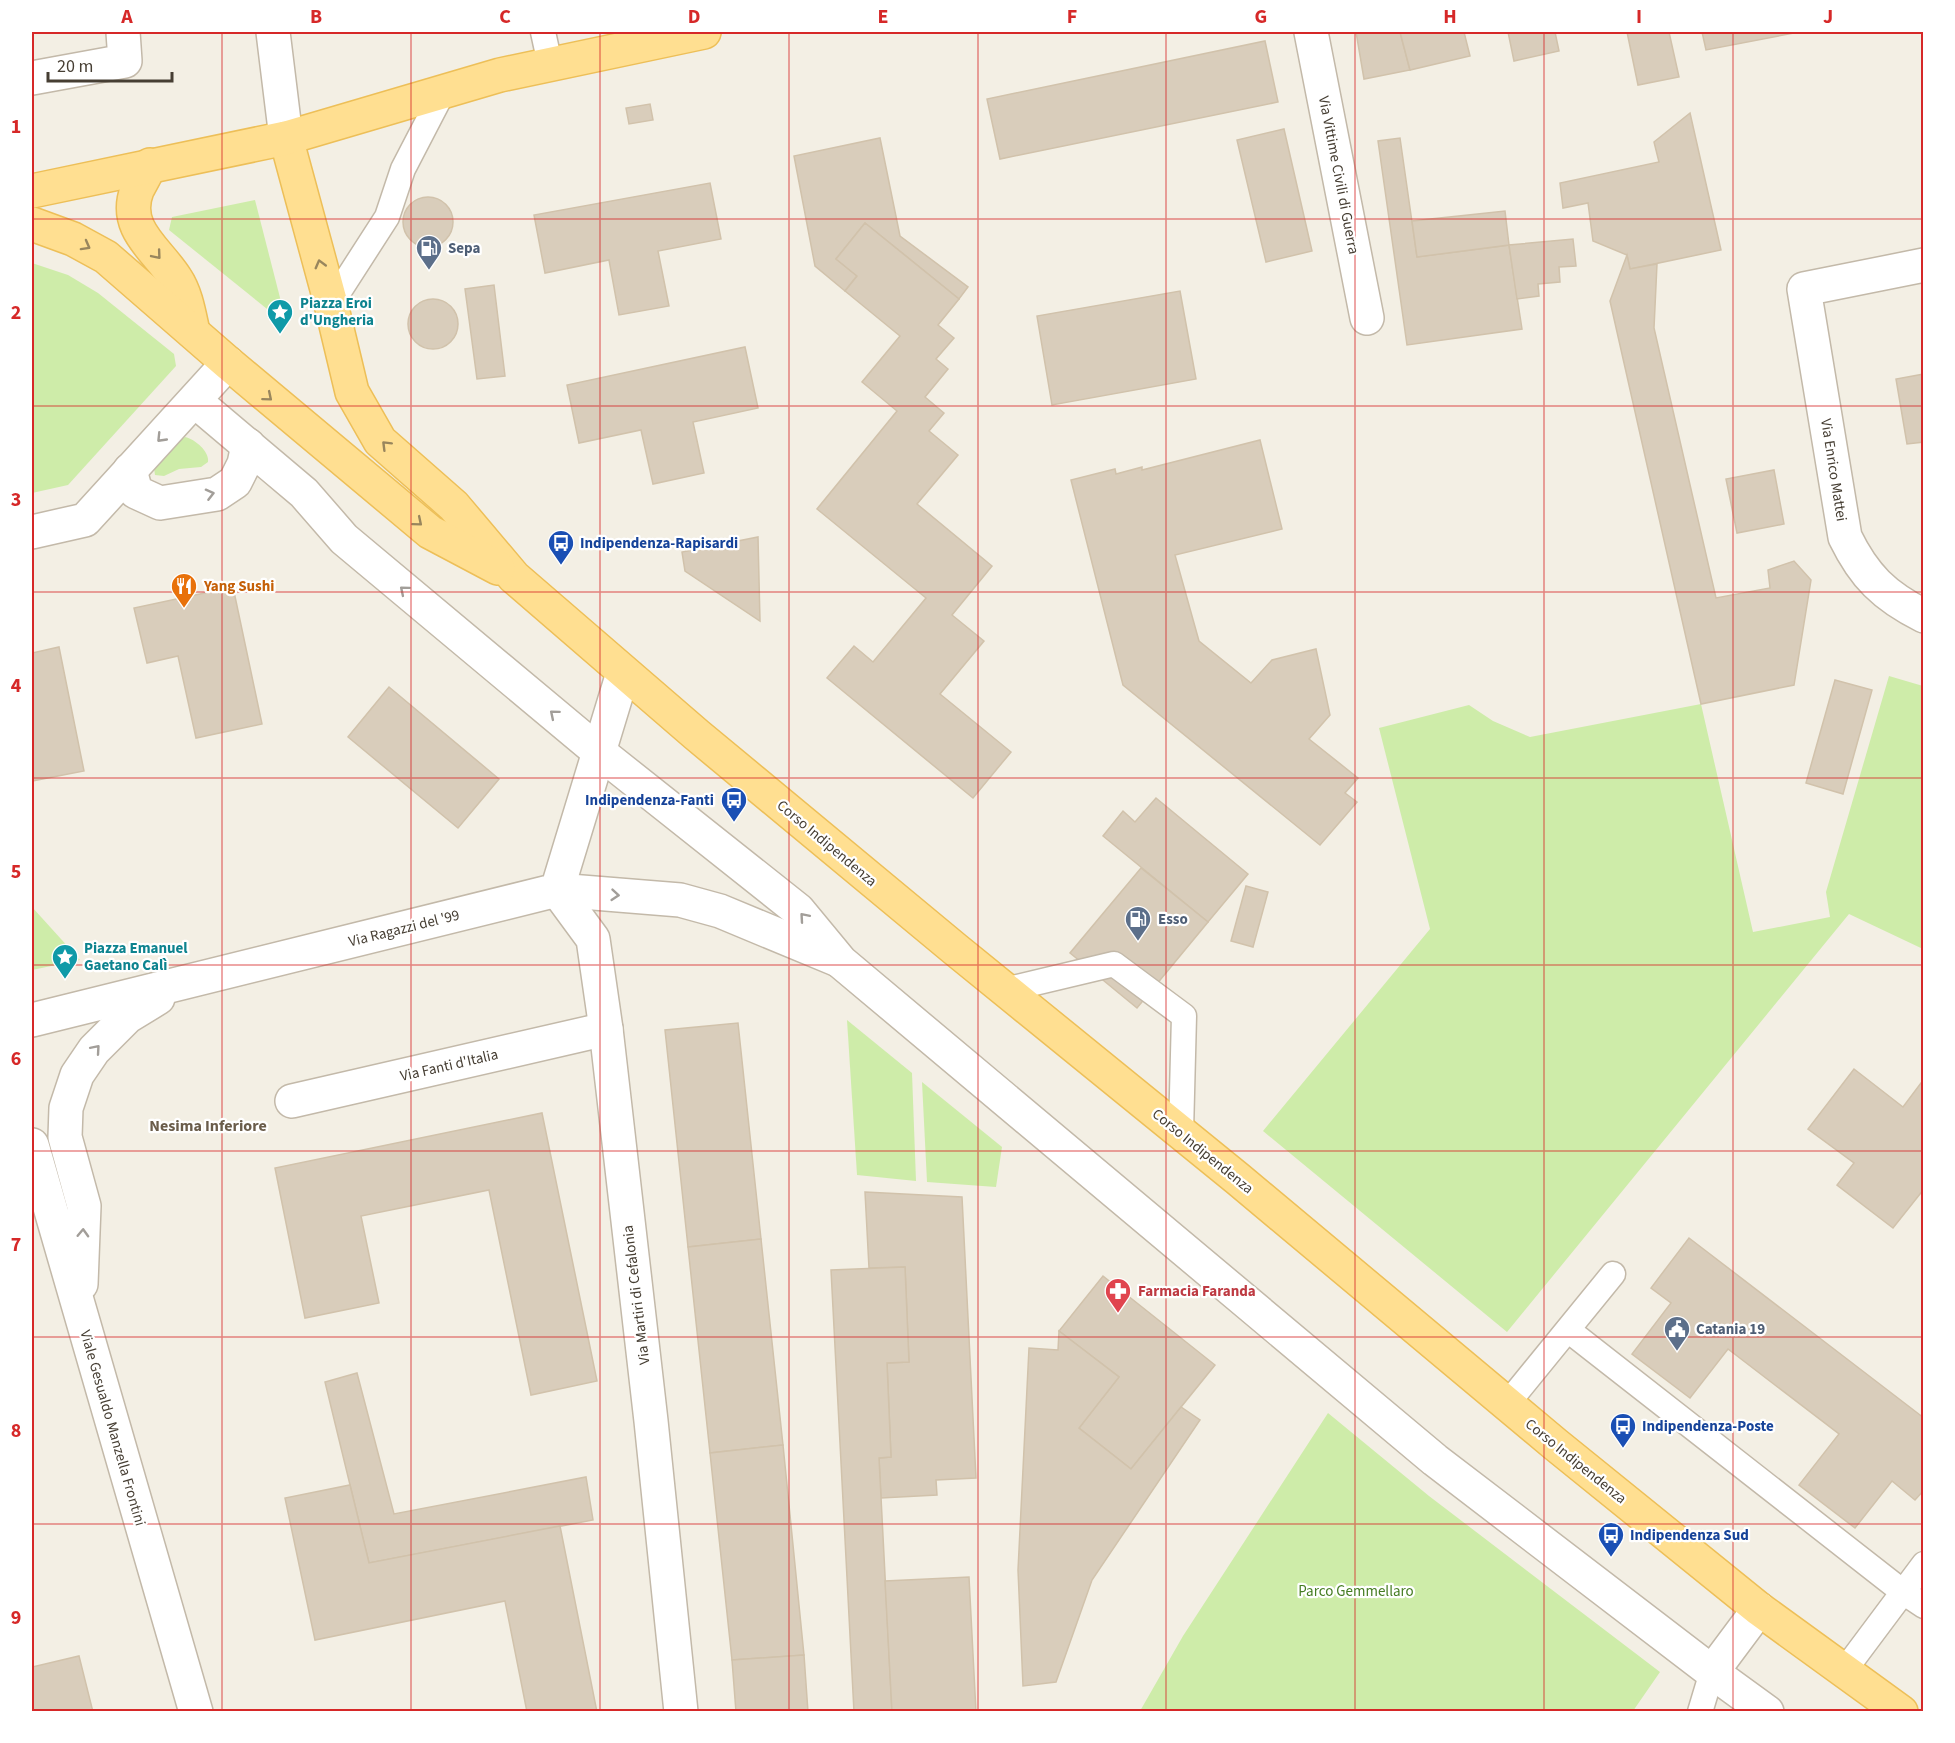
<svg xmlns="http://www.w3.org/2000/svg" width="1955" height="1743" viewBox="0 0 1955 1743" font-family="'Source Sans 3',sans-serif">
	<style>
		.green { fill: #ceeca9 }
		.building { fill: #d9cdbb; stroke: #d1c2ab; stroke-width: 1.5 }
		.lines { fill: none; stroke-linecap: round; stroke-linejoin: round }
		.lane-casing { stroke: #c3b9a9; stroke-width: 27 }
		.street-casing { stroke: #c3b9a9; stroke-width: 36 }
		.primary-casing { stroke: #edbf58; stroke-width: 36 }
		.lane { stroke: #fff; stroke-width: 24 }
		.street { stroke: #fff; stroke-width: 33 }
		.primary { stroke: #ffdf91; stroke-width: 33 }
		.oneway { stroke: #99865d }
		.oneway2 { stroke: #a29e99 }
		.grid { fill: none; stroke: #d62828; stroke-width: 1.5; stroke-opacity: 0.55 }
		.labels { text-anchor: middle; stroke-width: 4.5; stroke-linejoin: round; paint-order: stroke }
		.street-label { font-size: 15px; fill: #463e33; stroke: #fff }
		.service-label { font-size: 15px; font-weight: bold; fill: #4e5e75; stroke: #fff; text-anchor: start }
		.culture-label { font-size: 15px; font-weight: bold; fill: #0d838f; stroke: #fff; text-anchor: start }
		.transit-label { font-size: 15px; font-weight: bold; fill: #164399; stroke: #fff; text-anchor: start }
		.food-label { font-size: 15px; font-weight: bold; fill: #c56008; stroke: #fff; text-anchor: start }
		.health-label { font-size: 15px; font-weight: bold; fill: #be3a42; stroke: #fff; text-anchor: start }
		.park-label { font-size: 15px; fill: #457c22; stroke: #fff }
		.neighbourhood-label { font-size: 16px; font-weight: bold; fill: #6a5c4a; stroke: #fff }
		.neatline { fill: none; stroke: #d62828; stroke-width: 2 }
		.grid-label { font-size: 20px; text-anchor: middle; font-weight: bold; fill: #d62828 }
	</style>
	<rect width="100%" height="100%" fill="#f3efe4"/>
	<g class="green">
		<path d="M 255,200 L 287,325 L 169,230 L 172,217 Z"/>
		<path d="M 32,263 L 68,275 L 98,293 L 174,354 L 176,366 L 68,485 L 32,493 Z"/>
		<path d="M 185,437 C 195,439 210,452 208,462 L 201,467 L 179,469 L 164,476 L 155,475 L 154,468 L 170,448 Z"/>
		<path d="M 1889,676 L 1923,686 L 1923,949 L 1849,914 L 1507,1332 L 1263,1131 L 1430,929 L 1379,728 L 1469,705 L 1493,721 L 1530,737 L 1701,704 L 1753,932 L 1830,917 L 1826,892 Z"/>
		<path d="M 32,907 L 80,960 L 32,970 Z"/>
		<path d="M 847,1020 L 912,1073 L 916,1181 L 857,1175 Z"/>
		<path d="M 922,1082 L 1002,1147 L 996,1187 L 927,1182 Z"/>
		<path d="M 1328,1413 L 1429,1496 L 1660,1672 L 1633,1711 L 1140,1711 L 1183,1636 Z"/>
	</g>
	<g class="building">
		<path d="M 1356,32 L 1400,32 L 1410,70 L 1364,79 Z"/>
		<path d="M 1400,32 L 1464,32 L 1470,56 L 1410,70 Z"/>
		<path d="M 1508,32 L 1555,32 L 1559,51 L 1514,61 Z"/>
		<path d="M 1627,32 L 1669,32 L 1679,77 L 1638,85 Z"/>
		<path d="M 1702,32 L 1799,32 L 1706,50 Z"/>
		<path d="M 1265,41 L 1278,102 L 1000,159 L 987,99 Z"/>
		<path d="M 650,104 L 653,120 L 629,124 L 626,108 Z"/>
		<path d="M 1690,113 L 1721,250 L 1630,269 L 1627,255 L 1593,241 L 1588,203 L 1563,208 L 1560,183 L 1659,162 L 1654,142 Z"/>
		<path d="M 1284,129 L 1312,251 L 1266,262 L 1237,140 Z"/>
		<path d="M 880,138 L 900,236 L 968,287 L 959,299 L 865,223 L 836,259 L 857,276 L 845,291 L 815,266 L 794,156 Z"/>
		<path d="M 1400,138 L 1417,257 L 1509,245 L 1522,329 L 1407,345 L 1378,141 Z"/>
		<path d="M 710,183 L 721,239 L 658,251 L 669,306 L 619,315 L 609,260 L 545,273 L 534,215 Z"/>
		<circle cx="428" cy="222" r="25"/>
		<path d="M 1505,211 L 1509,245 L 1417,257 L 1412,221 Z"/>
		<path d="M 865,223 L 959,299 L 938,325 L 954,338 L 936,359 L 948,369 L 925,397 L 944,413 L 929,431 L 958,455 L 917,504 L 992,566 L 952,615 L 984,641 L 940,694 L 1011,752 L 973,798 L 827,678 L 854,646 L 873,662 L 926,598 L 817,509 L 897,411 L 862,382 L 900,336 L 845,291 L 857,276 L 836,259 Z"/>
		<path d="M 1573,239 L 1576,266 L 1559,267 L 1560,282 L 1538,284 L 1539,296 L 1517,299 L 1509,245 Z"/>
		<path d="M 1627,255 L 1630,269 L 1657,264 L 1654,328 L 1716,598 L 1770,588 L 1768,570 L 1794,561 L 1811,580 L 1794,685 L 1701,704 L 1610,301 Z"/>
		<path d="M 494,285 L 505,376 L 477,379 L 465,289 Z"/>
		<path d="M 1180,291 L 1196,379 L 1052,405 L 1037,316 Z"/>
		<circle cx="433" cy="324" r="25"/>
		<path d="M 745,347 L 758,408 L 693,422 L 704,473 L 653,484 L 641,430 L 579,443 L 567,385 Z"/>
		<path d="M 1924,374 L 1924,442 L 1907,444 L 1896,379 Z"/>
		<path d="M 1260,440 L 1282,529 L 1175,555 L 1199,641 L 1251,683 L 1272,660 L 1316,649 L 1330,715 L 1309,739 L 1358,778 L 1345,793 L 1357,802 L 1320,845 L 1123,685 L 1071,480 L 1115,469 L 1116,474 L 1142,467 L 1142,470 Z"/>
		<path d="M 1774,470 L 1784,524 L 1737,533 L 1726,479 Z"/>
		<path d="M 758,537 L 760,621 L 685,571 L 682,552 Z"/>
		<path d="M 233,587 L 262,724 L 196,738 L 178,656 L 147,663 L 134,608 Z"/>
		<path d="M 59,647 L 84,771 L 32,781 L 32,653 Z"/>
		<path d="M 1835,680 L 1872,690 L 1843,794 L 1806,783 Z"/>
		<path d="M 389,687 L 499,779 L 458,828 L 348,737 Z"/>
		<path d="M 1156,798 L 1248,874 L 1208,922 L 1103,836 L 1123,811 L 1135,822 Z"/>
		<path d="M 1141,868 L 1208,922 L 1137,1008 L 1070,953 Z"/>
		<path d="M 1246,886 L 1268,892 L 1253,947 L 1231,941 Z"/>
		<path d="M 738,1023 L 761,1239 L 688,1247 L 665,1030 Z"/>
		<path d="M 1854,1069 L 1903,1107 L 1924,1079 L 1924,1189 L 1893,1228 L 1837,1185 L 1854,1163 L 1808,1129 Z"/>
		<path d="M 542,1113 L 597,1381 L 531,1395 L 489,1190 L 361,1216 L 379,1303 L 305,1318 L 275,1168 Z"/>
		<path d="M 865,1192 L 962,1197 L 976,1478 L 936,1480 L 937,1495 L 881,1498 L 879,1458 L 891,1457 L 887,1363 L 909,1362 L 905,1267 L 869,1268 Z"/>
		<path d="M 1689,1238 L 1924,1418 L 1924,1490 L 1915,1500 L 1892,1481 L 1855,1528 L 1799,1485 L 1839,1434 L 1728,1349 L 1690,1398 L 1632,1354 L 1671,1303 L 1651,1288 Z"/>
		<path d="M 761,1239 L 783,1445 L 710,1453 L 688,1247 Z"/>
		<path d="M 905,1267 L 909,1362 L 887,1363 L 891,1457 L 879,1458 L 892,1712 L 854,1712 L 831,1270 Z"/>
		<path d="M 1103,1276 L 1215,1365 L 1131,1469 L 1079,1428 L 1119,1377 L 1059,1331 Z"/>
		<path d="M 1059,1331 L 1119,1377 L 1079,1428 L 1131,1469 L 1181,1407 L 1200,1420 L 1092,1580 L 1056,1682 L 1023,1686 L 1018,1570 L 1029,1348 L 1058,1350 Z"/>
		<path d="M 357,1373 L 394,1514 L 586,1477 L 593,1520 L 369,1563 L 325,1382 Z"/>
		<path d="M 783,1445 L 804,1655 L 732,1660 L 710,1453 Z"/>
		<path d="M 350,1485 L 369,1563 L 560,1526 L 597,1712 L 527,1712 L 505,1601 L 315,1640 L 285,1498 Z"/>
		<path d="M 969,1577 L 976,1712 L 892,1712 L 885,1581 Z"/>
		<path d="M 804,1655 L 808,1712 L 736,1712 L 732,1660 Z"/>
		<path d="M 79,1656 L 93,1712 L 32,1712 L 32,1667 Z"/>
	</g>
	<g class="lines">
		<g class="lane-casing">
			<g id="lane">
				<path d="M 543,32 L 550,64"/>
				<path d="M 331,304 L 387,217 L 403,169 L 444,90"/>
				<path d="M 1005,990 L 1114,964 L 1184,1016 L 1181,1132"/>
				<path d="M 1568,1330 L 1903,1592 L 1924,1606"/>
				<path d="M 1507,1404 L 1613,1274"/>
				<path d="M 1844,1671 L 1924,1564"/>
				<path d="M 1700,1712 L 1712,1672"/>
			</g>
		</g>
		<g class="street-casing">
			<g id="street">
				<path d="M 273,32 L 286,138"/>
				<path d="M 1311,32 L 1367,318"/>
				<path d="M 32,78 L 125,61 L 123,32"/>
				<path d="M 1924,265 L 1804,289 L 1845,537 C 1864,576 1884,596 1924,616"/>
				<path d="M 195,401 L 304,493 L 344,539 L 599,752 L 798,910 L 841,962 L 1435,1460 L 1712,1672 L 1767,1712"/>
				<path d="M 130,470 L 136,492 L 160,503 L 217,494 L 235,482 L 244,464 L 248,445"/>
				<path d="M 32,532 L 85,520 L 228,363"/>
				<path d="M 557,890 L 593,939 L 606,1029 L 651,1421 L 681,1712"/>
				<path d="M 557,890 L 680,900 L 720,911 L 838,960"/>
				<path d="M 32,1020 L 557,890 L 623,673"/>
				<path d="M 292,1101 L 606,1029"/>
				<path d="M 32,1145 L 196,1712"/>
				<path d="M 81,1284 L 84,1206 L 65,1137 L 66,1108 L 77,1075 L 94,1050 L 127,1017 L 158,998"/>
				<path d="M 1712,1672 L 1759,1609"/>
			</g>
		</g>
		<g class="primary-casing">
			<g id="primary">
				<path d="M 286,138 L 331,304 L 352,392 L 380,441 L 454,506 L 514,577 L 697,735 L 955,949 L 1238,1179 L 1555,1444 L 1759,1609 L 1901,1712"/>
				<path d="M 150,165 C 146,174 141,182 137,190 C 122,229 158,250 176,279 C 186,294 189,314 193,332"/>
				<path d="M 32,191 L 286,138 L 500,75 L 704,32"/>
				<path d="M 32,224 L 73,239 L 106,257 L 228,363 L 430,532 L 498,568"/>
			</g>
		</g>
		<use href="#lane" class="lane"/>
		<use href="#street" class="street"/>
		<use href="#primary" class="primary"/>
	</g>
	<defs><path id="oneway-chevron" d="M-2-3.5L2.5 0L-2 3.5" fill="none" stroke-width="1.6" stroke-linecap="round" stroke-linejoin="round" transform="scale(1.5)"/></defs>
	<g class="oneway">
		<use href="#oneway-chevron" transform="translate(86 246) rotate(29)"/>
		<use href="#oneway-chevron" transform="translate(157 255) rotate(50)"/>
		<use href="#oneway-chevron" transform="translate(320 264) rotate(-105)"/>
		<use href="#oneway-chevron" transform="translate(268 397) rotate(40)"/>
		<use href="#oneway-chevron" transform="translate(386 445) rotate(-135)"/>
		<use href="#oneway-chevron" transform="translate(418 522) rotate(40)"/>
	</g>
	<g class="oneway2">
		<use href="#oneway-chevron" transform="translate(161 438) rotate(134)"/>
		<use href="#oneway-chevron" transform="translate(210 494) rotate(-14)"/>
		<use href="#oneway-chevron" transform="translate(404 590) rotate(-140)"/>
		<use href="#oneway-chevron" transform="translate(554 714) rotate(-140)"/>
		<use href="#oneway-chevron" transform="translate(615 895) rotate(5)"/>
		<use href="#oneway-chevron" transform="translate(804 917) rotate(-131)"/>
		<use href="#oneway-chevron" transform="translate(96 1049) rotate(-49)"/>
		<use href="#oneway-chevron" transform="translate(83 1233) rotate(-88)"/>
	</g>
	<path class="grid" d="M 222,32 L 222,1712M 411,32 L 411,1712M 600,32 L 600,1712M 789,32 L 789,1712M 978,32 L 978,1712M 1166,32 L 1166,1712M 1355,32 L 1355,1712M 1544,32 L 1544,1712M 1733,32 L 1733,1712M 32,219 L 1924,219M 32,406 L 1924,406M 32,592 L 1924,592M 32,778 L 1924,778M 32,965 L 1924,965M 32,1151 L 1924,1151M 32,1337 L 1924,1337M 32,1524 L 1924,1524"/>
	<defs>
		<g id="fuel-pin" transform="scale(1.35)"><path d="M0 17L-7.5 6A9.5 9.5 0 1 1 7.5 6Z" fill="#5c6f8a" stroke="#fff"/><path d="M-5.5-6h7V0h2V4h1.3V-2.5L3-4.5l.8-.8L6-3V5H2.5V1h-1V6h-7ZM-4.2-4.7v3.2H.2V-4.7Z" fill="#fff"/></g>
		<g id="sight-pin" transform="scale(1.35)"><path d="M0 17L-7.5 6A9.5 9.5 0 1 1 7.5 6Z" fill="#0f9aa8" stroke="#fff"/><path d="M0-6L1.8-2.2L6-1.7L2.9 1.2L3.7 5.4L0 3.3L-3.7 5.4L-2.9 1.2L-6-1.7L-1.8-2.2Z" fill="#fff"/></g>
		<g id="bus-pin" transform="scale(1.35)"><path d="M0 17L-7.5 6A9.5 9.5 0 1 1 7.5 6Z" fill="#1a4fb4" stroke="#fff"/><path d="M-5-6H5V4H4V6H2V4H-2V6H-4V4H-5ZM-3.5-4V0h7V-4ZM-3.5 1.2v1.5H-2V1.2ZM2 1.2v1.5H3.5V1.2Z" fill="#fff"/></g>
		<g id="restaurant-pin" transform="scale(1.35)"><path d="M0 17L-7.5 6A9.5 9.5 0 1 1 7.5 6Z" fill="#e8710a" stroke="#fff"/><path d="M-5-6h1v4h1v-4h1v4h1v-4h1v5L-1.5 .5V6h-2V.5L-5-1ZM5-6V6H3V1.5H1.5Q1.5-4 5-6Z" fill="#fff"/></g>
		<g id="pharmacy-pin" transform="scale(1.35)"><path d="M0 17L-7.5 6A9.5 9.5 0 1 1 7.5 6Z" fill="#e0444e" stroke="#fff"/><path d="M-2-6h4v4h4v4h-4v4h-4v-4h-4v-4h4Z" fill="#fff"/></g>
		<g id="civic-pin" transform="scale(1.35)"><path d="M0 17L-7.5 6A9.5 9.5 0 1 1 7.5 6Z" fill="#5c6f8a" stroke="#fff"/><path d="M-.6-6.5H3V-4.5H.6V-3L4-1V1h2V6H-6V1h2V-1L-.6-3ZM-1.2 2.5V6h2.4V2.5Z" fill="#fff"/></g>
	</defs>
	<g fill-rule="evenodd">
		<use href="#fuel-pin" x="429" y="248"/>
		<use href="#sight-pin" x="280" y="312"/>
		<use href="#bus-pin" x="561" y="543"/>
		<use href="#restaurant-pin" x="184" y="586"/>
		<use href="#bus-pin" x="734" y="800"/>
		<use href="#fuel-pin" x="1138" y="919"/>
		<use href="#sight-pin" x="65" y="957"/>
		<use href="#pharmacy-pin" x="1118" y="1291"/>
		<use href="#civic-pin" x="1677" y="1329"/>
		<use href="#bus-pin" x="1623" y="1426"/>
		<use href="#bus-pin" x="1611" y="1535"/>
	</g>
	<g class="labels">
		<g class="street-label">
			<text transform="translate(1339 175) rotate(79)" y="5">Via Vittime Civili di Guerra</text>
			<text transform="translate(1834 470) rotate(81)" y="5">Via Enrico Mattei</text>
			<text transform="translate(827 843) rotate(40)" y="5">Corso Indipendenza</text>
			<text transform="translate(404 928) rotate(-14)" y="5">Via Ragazzi del '99</text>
			<text transform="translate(449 1065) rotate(-13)" y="5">Via Fanti d'Italia</text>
			<text transform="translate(1203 1151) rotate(39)" y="5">Corso Indipendenza</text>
			<text transform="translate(636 1295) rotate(-97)" y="5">Via Martiri di Cefalonia</text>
			<text transform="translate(113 1428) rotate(74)" y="5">Viale Gesualdo Manzella Frontini</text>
			<text transform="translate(1576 1461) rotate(39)" y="5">Corso Indipendenza</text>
		</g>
		<g class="service-label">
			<text x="448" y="253">Sepa</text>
			<text x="1158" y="924">Esso</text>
			<text x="1696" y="1334">Catania 19</text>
		</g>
		<g class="culture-label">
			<text x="300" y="308">Piazza Eroi<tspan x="300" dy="17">d'Ungheria</tspan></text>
			<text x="84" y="953">Piazza Emanuel<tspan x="84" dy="17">Gaetano Calì</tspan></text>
		</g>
		<g class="transit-label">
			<text x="580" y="548">Indipendenza-Rapisardi</text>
			<text x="714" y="805" text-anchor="end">Indipendenza-Fanti</text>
			<text x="1642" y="1431">Indipendenza-Poste</text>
			<text x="1630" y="1540">Indipendenza Sud</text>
		</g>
		<g class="food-label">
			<text x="204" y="591">Yang Sushi</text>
		</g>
		<g class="health-label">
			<text x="1138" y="1296">Farmacia Faranda</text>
		</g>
		<g class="park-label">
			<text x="1356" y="1596">Parco Gemmellaro</text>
		</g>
		<g class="neighbourhood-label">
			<text x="208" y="1131">Nesima Inferiore</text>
		</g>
	</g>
	<rect width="1955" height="1743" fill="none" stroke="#ffffff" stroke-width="66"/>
	<path d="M48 72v9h124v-9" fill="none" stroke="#463e33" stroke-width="3"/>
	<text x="57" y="72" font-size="18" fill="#463e33" stroke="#ffffff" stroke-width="4.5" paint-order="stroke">20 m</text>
	<rect x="33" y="33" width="1889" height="1677" class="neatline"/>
	<g class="grid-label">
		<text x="127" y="23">A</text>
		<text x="316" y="23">B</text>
		<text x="505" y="23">C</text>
		<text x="694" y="23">D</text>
		<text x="883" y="23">E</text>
		<text x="1072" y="23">F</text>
		<text x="1261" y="23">G</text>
		<text x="1450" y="23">H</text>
		<text x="1639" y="23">I</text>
		<text x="1828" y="23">J</text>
		<text x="16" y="133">1</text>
		<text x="16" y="319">2</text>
		<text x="16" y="506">3</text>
		<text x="16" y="692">4</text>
		<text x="16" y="878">5</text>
		<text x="16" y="1065">6</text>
		<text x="16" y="1251">7</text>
		<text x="16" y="1437">8</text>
		<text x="16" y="1624">9</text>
	</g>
</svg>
